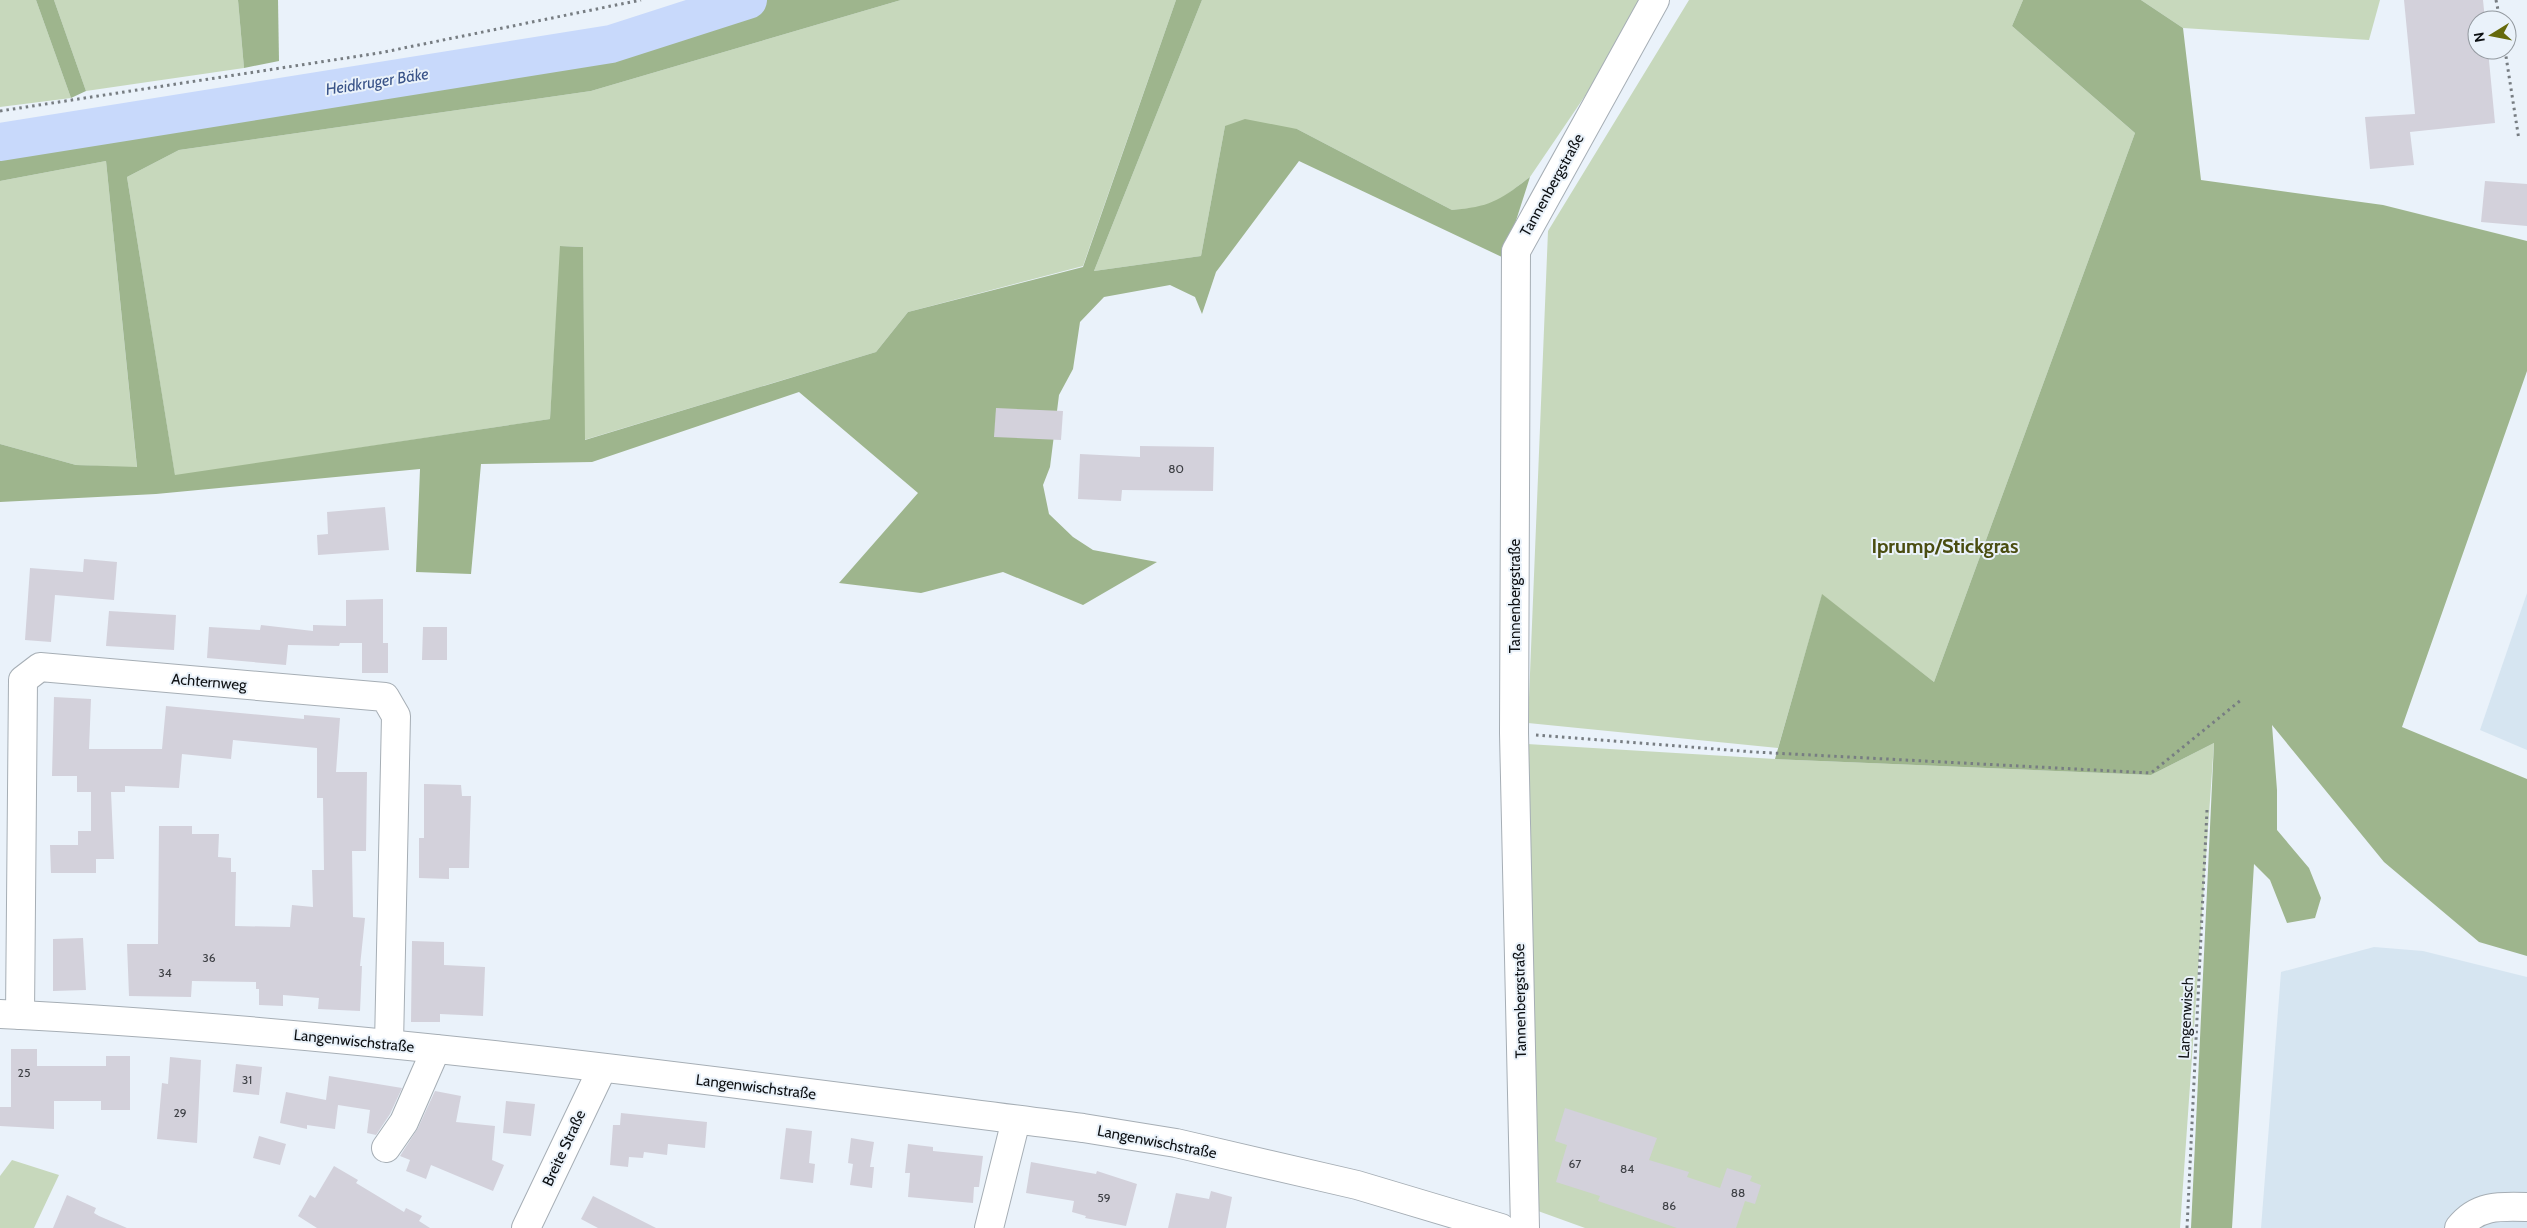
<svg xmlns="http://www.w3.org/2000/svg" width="2527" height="1228" viewBox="0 0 2527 1228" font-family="Cabin,sans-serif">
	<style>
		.built { fill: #d6e5f1 }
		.green { fill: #c7d8bc }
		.forest { fill: #9eb58d }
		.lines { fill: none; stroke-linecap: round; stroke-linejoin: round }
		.river { stroke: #c8d9fb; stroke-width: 38 }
		.building { fill: #d3d1db }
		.minor-casing { stroke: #a6aeb5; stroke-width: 30 }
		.path { stroke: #777d82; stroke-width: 3; stroke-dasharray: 2.5 4; stroke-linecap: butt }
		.minor { stroke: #fff; stroke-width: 28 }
		.labels { text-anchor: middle; stroke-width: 4; stroke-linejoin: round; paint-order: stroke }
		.number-label { font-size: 12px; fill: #3e4045 }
		.street-label { font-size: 15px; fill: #0d1013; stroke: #eaf2fa }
		.water-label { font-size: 16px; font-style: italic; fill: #395388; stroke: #eaf2fa }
		.district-label { font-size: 20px; font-weight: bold; fill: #4a4d11; stroke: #eaf2fa }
	</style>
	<rect width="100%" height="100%" fill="#eaf2fa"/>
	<g class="built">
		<path d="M 2527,593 L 2527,750 L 2480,730 Z"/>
		<path d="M 2374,947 L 2423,951 L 2527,977 L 2527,1228 L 2261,1228 L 2281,972 Z"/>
	</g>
	<g class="green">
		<path d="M 0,0 L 36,0 L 71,98 L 0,107 Z"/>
		<path d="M 54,0 L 238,0 L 244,68 L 86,91 Z"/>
		<path d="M 901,0 L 1176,0 L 1083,266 L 908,312 L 876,352 L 584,440 L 583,247 L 561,246 L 550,419 L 175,476 L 127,177 L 179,150 L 591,91 Z"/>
		<path d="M 1202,0 L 1650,0 L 1530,177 L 1497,202 L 1476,208 L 1452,210 L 1297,129 L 1225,126 L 1201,256 L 1094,271 Z"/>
		<path d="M 1689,0 L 2023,0 L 2012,26 L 2135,133 L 1934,682 L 1822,595 L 1778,748 L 1528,723 L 1548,231 Z"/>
		<path d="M 2141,0 L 2380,0 L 2369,40 L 2183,28 Z"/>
		<path d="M 106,161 L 137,468 L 76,465 L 0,444 L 0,181 Z"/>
		<path d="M 2214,743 L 2180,1228 L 1585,1228 L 1538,1211 L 1527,744 L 1775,759 L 2151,775 Z"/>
		<path d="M 12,1160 L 59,1175 L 34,1228 L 0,1228 L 0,1176 Z"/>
	</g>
	<g class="forest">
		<path d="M 36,0 L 54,0 L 86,91 L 71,98 Z"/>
		<path d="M 238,0 L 278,0 L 279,61 L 244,68 Z"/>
		<path d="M 757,0 L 901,0 L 591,91 L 179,150 L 127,177 L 175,475 L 550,419 L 560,246 L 583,247 L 585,440 L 876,352 L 908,312 L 1083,267 L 1176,0 L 1202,0 L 1094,271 L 1201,256 L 1225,126 L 1245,119 L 1297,129 L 1452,210 C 1491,207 1500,200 1530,177 L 1504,258 L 1299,161 L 1216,272 L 1202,314 L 1195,297 L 1170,285 L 1104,297 L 1080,322 L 1073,369 L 1059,395 L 1050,467 L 1043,485 L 1049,514 L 1073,537 L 1093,550 L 1157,562 L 1083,605 L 1003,572 L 921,593 L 839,583 L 918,493 L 799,392 L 592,462 L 481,464 L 471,574 L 416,572 L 420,469 L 156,494 L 0,502 L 0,444 L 76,465 L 137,467 L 106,161 L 0,181 L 0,145 L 612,46 Z"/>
		<path d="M 2023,0 L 2141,0 L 2183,28 L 2201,180 L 2383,205 L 2527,241 L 2527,371 L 2402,727 L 2527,779 L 2527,956 L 2479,942 L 2384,862 L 2272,725 L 2277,790 L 2277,830 L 2309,868 L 2321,898 L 2315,918 L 2287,923 L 2270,880 L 2254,864 L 2232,1228 L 2191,1228 L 2214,743 L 2151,775 L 1775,759 L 1822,594 L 1934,682 L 2135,133 L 2012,26 Z"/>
	</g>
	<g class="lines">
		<path class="river" d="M 0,142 L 611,44 L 748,0"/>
	</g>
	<g class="building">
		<path d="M 2404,0 L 2483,0 L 2485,20 L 2477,20 L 2477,50 L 2488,50 L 2495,123 L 2410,132 L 2414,165 L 2370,169 L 2365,117 L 2415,114 Z"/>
		<path d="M 2485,181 L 2527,184 L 2527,226 L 2481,222 Z"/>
		<path d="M 996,408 L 1063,411 L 1061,440 L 994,437 Z"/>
		<path d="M 1140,446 L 1214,447 L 1213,491 L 1122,490 L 1121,501 L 1078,499 L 1080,454 L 1140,457 Z"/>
		<path d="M 385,507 L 389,550 L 318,555 L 317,535 L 328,534 L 327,512 Z"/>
		<path d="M 84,559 L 117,562 L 114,600 L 55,595 L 51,642 L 25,640 L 30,568 L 83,572 Z"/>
		<path d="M 383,599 L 383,643 L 388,643 L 388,673 L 362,673 L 362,643 L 340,643 L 339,646 L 288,645 L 286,665 L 207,658 L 209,627 L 260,630 L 261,625 L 313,631 L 313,625 L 346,626 L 346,600 Z"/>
		<path d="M 109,611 L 176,615 L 174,650 L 106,646 Z"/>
		<path d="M 423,627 L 447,627 L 447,660 L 422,660 Z"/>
		<path d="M 54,697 L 91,699 L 89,749 L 162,749 L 166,706 L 304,719 L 304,715 L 340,718 L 336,772 L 367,772 L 366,851 L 352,851 L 353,917 L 365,918 L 360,966 L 362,966 L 360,1011 L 318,1009 L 319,998 L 283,995 L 283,1006 L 259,1005 L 259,989 L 256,989 L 256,982 L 192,981 L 191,997 L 129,996 L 127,944 L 158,944 L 159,826 L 192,826 L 192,834 L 219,834 L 218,857 L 231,858 L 231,872 L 236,872 L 235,926 L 290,927 L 292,905 L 313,907 L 312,870 L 324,870 L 323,798 L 317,798 L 317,748 L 233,740 L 231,759 L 182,754 L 179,788 L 125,786 L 125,792 L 111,792 L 114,859 L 96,859 L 96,873 L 51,873 L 50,845 L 78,845 L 78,831 L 91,831 L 91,792 L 77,792 L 77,776 L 52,776 Z"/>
		<path d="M 424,784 L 461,785 L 462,796 L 471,796 L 469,868 L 449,868 L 449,879 L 419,878 L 419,838 L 424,838 Z"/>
		<path d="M 83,938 L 86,990 L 53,991 L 53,939 Z"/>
		<path d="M 412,941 L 444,942 L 444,965 L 485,967 L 483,1016 L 440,1014 L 440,1022 L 411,1022 Z"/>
		<path d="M 11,1049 L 37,1049 L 37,1066 L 106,1066 L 106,1056 L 130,1056 L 130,1110 L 101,1110 L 101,1101 L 54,1101 L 54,1129 L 0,1126 L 0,1107 L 11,1107 Z"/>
		<path d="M 170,1057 L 201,1060 L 197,1143 L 157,1139 L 162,1083 L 168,1084 Z"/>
		<path d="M 236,1064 L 262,1067 L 259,1095 L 233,1092 Z"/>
		<path d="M 329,1076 L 402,1088 L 390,1114 L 376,1135 L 367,1133 L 370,1110 L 338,1105 L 335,1129 L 307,1125 L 307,1129 L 280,1123 L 286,1092 L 326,1100 Z"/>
		<path d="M 435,1091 L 461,1096 L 456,1122 L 495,1126 L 492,1160 L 504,1165 L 493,1191 L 431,1165 L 426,1179 L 406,1171 L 410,1160 L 400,1156 L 418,1128 Z"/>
		<path d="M 506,1101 L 535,1104 L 531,1136 L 503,1133 Z"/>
		<path d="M 1565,1108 L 1657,1138 L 1649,1160 L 1689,1172 L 1687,1177 L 1720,1188 L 1727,1168 L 1752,1176 L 1750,1181 L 1761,1185 L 1755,1204 L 1745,1201 L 1736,1228 L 1677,1228 L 1598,1201 L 1600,1196 L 1556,1182 L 1567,1145 L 1555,1141 Z"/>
		<path d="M 621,1113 L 707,1122 L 705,1148 L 668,1144 L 667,1155 L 644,1152 L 643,1158 L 629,1157 L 628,1167 L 610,1165 L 613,1125 L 620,1125 Z"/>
		<path d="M 786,1128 L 812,1131 L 809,1163 L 815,1164 L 813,1183 L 780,1179 Z"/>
		<path d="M 259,1136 L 286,1144 L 280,1165 L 253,1158 Z"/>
		<path d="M 851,1138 L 874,1142 L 870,1167 L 874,1167 L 872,1188 L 850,1185 L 853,1164 L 848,1163 Z"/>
		<path d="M 908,1144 L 933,1147 L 933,1151 L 983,1156 L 979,1187 L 974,1187 L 973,1203 L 908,1197 L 910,1173 L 905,1173 Z"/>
		<path d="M 1031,1162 L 1096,1174 L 1097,1171 L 1137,1184 L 1126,1226 L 1085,1218 L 1086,1216 L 1072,1212 L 1074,1201 L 1026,1193 Z"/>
		<path d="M 334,1166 L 358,1180 L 356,1183 L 404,1212 L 406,1208 L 422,1216 L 419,1221 L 430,1228 L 317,1228 L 298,1216 L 310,1195 L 315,1198 Z"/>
		<path d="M 1211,1191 L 1232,1197 L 1226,1228 L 1168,1228 L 1176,1193 L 1209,1199 Z"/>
		<path d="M 67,1195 L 96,1208 L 94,1213 L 99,1216 L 127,1228 L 53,1228 Z"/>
		<path d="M 593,1196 L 656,1228 L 598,1228 L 581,1219 Z"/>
	</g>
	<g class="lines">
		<g class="minor-casing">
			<g id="minor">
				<path d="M 0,1014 C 362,1032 723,1082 1083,1128 L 1176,1143 L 1357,1185 L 1501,1228"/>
				<path d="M 20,1015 L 23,680 L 40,667 L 385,697 L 396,716 L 389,1044"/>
				<path d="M 386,1148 L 404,1122 L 436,1049"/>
				<path d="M 526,1228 L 602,1069"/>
				<path d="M 989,1228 L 1016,1120"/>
				<path d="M 1525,1228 L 1514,733 L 1516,251 L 1655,0"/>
				<path d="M 2459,1228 C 2477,1205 2499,1206 2527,1207"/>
			</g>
		</g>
		<g class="path">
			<path d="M 2496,0 L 2500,20"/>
			<path d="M 2505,50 L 2519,140"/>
			<path d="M 0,111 L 379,53 L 641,0"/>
			<path d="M 1536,735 L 1754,752 L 2151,773 L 2241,700"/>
			<path d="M 2187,1228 L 2207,810"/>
		</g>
		<use href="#minor" class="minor"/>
	</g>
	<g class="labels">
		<g class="number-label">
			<text x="1176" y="473">80</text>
			<text x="209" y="962">36</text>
			<text x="165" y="977">34</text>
			<text x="24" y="1077">25</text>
			<text x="247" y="1084">31</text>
			<text x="180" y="1117">29</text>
			<text x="1575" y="1168">67</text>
			<text x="1627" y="1173">84</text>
			<text x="1738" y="1197">88</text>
			<text x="1104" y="1202">59</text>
			<text x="1669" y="1210">86</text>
		</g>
		<g class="street-label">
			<text transform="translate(1552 185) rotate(-61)" y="5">Tannenbergstraße</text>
			<text transform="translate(1515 596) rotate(-90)" y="5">Tannenbergstraße</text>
			<text transform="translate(209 682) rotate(5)" y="5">Achternweg</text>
			<text transform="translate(1520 1001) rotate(-91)" y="5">Tannenbergstraße</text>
			<text transform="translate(2186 1018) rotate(-87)" y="5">Langenwisch</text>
			<text transform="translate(354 1041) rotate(6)" y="5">Langenwischstraße</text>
			<text transform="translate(756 1087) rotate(7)" y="5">Langenwischstraße</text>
			<text transform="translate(1157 1142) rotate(11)" y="5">Langenwischstraße</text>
			<text transform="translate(564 1148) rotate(-65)" y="5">Breite Straße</text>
		</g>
		<g class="water-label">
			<text transform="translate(377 81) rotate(-9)" y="6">Heidkruger Bäke</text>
		</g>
		<g class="district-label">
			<text x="1945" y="553">Iprump/Stickgras</text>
		</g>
	</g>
	<g transform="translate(2492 35) rotate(260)"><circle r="24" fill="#eaf2fa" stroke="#92989e"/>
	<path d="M0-4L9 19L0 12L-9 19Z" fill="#666a0c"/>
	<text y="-8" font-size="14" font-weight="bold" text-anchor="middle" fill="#0d1013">N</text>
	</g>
</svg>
